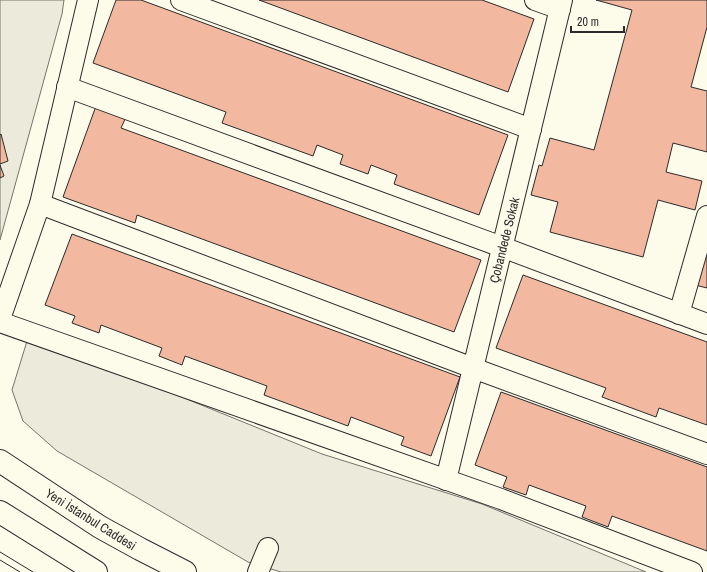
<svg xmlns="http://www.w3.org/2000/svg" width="707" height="572" viewBox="0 0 707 572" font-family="'Archivo Narrow',sans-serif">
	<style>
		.green { fill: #ecebdb; stroke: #74746e }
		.building { fill: #f2b8a0; stroke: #2b2b2b }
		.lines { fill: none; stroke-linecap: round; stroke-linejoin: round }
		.minor-casing { stroke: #2b2b2b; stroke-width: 22 }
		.highway-casing { stroke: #2b2b2b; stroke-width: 24 }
		.minor { stroke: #fdfbea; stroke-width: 20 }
		.highway { stroke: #fdfbea; stroke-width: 22 }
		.tram { stroke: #2b2b2b; stroke-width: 1 }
		.labels { text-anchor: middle; stroke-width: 3; stroke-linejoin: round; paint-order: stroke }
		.street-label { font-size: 13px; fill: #2b2b2b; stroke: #fdfbea }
	</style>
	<rect width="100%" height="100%" fill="#fdfbea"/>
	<g class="green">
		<path d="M 0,0 L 64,0 L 62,14 L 0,240 Z"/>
		<path d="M 27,341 L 120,372 L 322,454 L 482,504 L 646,572 L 281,572 L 248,562 L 57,451 L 23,421 L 12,390 Z"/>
	</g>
	<g class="building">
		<path d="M 116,0 L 141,0 L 508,135 L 479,215 L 394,184 L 397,175 L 371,165 L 368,174 L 340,164 L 343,155 L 317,145 L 313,156 L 222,123 L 226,112 L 93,63 Z"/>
		<path d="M 259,0 L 482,0 L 534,19 L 508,92 Z"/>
		<path d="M 596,0 L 707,0 L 707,27 L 691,87 L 707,91 L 707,152 L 673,143 L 666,172 L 702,181 L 695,210 L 658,200 L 643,257 L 550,232 L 558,202 L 531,195 L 539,165 L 542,166 L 550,138 L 594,150 L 632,10 Z"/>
		<path d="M 96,106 L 126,117 L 121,128 L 481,260 L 454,332 L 137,215 L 135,223 L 63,197 Z"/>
		<path d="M 1,134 L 8,161 L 0,164 L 0,135 Z"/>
		<path d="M 0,165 L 4,176 L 0,178 Z"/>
		<path d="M 72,234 L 460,377 L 431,456 L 401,445 L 404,437 L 351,417 L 348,426 L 264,395 L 267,386 L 185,356 L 182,365 L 159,356 L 162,348 L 101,325 L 99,333 L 72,323 L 75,316 L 45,305 Z"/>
		<path d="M 707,241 L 707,288 L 695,285 Z"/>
		<path d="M 523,275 L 707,342 L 707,425 L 659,408 L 656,417 L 602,397 L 606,388 L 496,348 Z"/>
		<path d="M 501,392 L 707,467 L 707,551 L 612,516 L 608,527 L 582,517 L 586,506 L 529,485 L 526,495 L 503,487 L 507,477 L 475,465 Z"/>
	</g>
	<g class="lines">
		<g class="minor-casing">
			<g id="minor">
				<path d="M 181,0 L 531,129"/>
				<path d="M 535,0 L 560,9"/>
				<path d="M 67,87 L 502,247 L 707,324"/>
				<path d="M 40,204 L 473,368 L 707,454"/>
				<path d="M 679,314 L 707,216"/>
				<path d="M 0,319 L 40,204 L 88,0"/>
				<path d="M 0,322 L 501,499 L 692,572"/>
				<path d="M 446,480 L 562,0"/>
				<path d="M 258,572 L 268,548"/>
			</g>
		</g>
		<g class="highway-casing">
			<g id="highway">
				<path d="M 0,461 L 100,527 L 140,549 L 185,572"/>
				<path d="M 0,512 L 96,572"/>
			</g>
		</g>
		<use href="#minor" class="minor"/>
		<use href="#highway" class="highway"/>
		<g class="tram">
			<path d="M 0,552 L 33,572"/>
			<path d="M 0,560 L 20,572"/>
		</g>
	</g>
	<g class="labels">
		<g class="street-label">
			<text transform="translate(504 240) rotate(-76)" y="5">Çobandede Sokak</text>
			<text transform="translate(91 519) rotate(32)" y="5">Yeni İstanbul Caddesi</text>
		</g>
	</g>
	<path d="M571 26v6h53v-6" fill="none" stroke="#2b2b2b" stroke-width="2"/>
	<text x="577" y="26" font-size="12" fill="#2b2b2b" stroke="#fdfbea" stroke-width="3" paint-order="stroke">20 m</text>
</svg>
